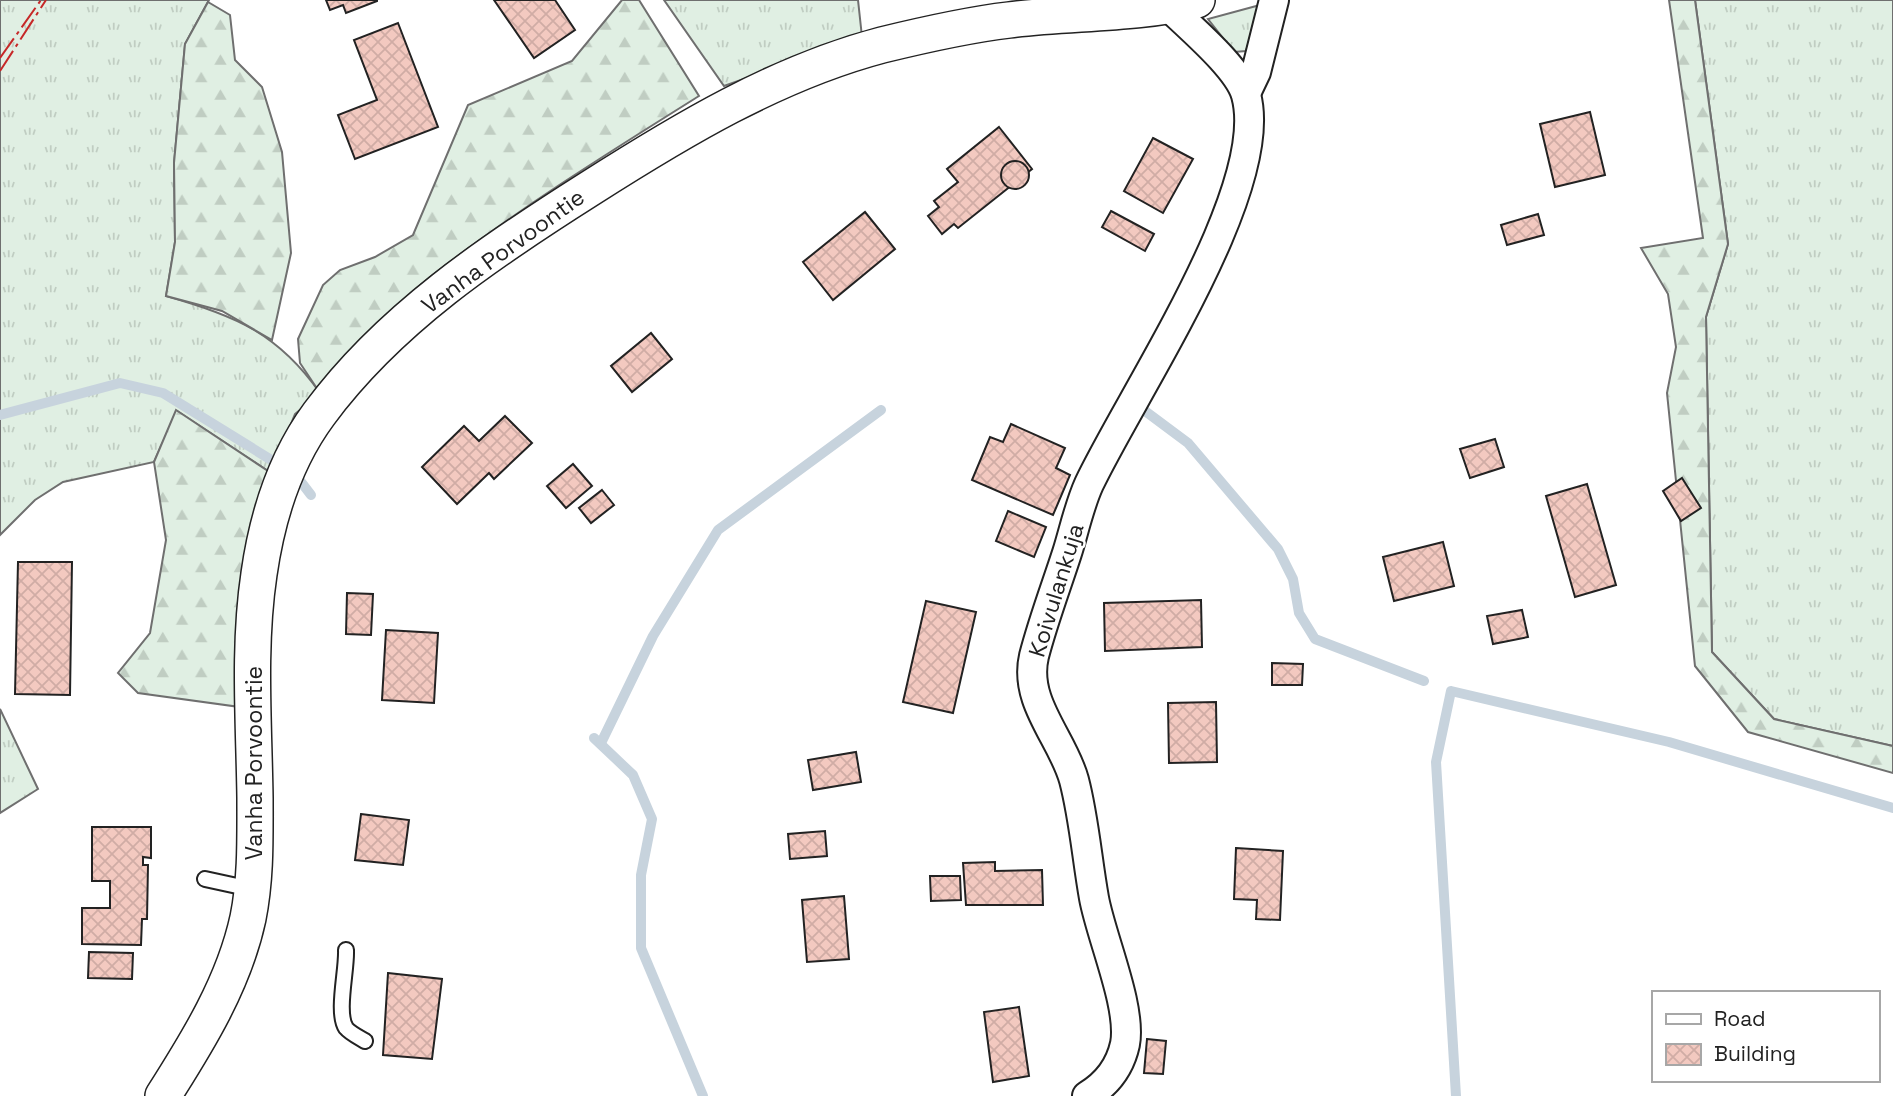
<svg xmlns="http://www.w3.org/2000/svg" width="1893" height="1096" viewBox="0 0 1893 1096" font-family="'Space Grotesk',sans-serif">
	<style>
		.grass { fill: url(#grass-tufts); stroke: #6f6f6f; stroke-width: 2 }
		.forest { fill: url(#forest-firs); stroke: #6f6f6f; stroke-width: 2 }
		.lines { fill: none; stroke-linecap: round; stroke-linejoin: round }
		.stream { stroke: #c7d3dd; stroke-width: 10 }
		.building { fill: url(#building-cross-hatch); stroke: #222; stroke-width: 2 }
		.service-casing { stroke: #222; stroke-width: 18 }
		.minor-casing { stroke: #222; stroke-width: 32 }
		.tertiary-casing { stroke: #222; stroke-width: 38 }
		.service { stroke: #fff; stroke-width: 14 }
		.minor { stroke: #fff; stroke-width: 28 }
		.tertiary { stroke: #fff; stroke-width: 35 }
		.power { stroke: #c62828; stroke-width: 2; stroke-dasharray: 24 5 3.5 5; stroke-linecap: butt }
		.labels { text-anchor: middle; stroke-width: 5; stroke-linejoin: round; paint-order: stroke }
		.street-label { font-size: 23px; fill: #222; stroke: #fff }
	</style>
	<defs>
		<pattern id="grass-tufts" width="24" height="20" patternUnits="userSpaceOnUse" patternTransform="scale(1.75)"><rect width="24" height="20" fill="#e0efe3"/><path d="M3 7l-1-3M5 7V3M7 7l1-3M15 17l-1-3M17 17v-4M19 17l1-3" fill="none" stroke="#c0cdc2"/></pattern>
		<pattern id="forest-firs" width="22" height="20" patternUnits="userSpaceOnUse" patternTransform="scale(1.75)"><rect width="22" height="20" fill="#e0efe3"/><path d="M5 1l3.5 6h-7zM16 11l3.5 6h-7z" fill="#c0cdc2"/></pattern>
		<pattern id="building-cross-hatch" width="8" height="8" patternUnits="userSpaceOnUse" patternTransform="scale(1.75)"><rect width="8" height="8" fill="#f3c9c0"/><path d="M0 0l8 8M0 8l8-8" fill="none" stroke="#d0aca5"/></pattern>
	</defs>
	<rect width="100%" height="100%" fill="#fff"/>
	<g class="grass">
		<path d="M 0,0 L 209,0 L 185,44 L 174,163 L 175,242 L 166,296 C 234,315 278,333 320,393 L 295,414 L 271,473 L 177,411 L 154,462 L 63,482 L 35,500 L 0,535 Z"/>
		<path d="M 664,0 L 858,0 L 862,37 L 724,86 Z"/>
		<path d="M 1695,0 L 1893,0 L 1893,746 L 1774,719 L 1712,652 L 1706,317 L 1728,244 Z"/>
		<path d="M 1260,5 L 1246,51 L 1234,52 L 1208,19 Z"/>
		<path d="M 0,709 L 38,789 L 0,813 Z"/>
	</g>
	<g class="forest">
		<path d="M 622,0 L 639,0 L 699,96 C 608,153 515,211 430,277 C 388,310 354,352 320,393 L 300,363 L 298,339 L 323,285 L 340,270 L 375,257 L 413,235 L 468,105 L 572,61 Z"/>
		<path d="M 1669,0 L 1695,0 L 1728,244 L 1706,317 L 1712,652 L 1774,719 L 1893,746 L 1893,773 L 1748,732 L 1695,666 L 1667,393 L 1676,347 L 1668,294 L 1641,248 L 1703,238 Z"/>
		<path d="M 208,2 L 230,15 L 235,60 L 262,87 L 282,152 L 291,253 L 272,340 L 222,311 L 166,296 L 175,242 L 174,163 L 185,44 Z"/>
		<path d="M 176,410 L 271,473 L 240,707 L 138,693 L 118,673 L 150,633 L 166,540 L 154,462 Z"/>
	</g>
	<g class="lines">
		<g class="stream">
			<path d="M 1141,408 L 1188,443 L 1278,549 L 1293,579 L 1299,613 L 1315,639 L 1424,681"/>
			<path d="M 0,415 L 120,383 L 163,393 L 273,461"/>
			<path d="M 298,478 L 311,495"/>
			<path d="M 594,738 L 633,775 L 652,819 L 641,875 L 641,948 L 703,1096"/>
			<path d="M 601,743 L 653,636 L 718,530 L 881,410"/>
			<path d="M 1456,1096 L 1436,762 L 1451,691 L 1669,742 L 1893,808"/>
		</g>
	</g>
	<g class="building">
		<path d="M 326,0 L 377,0 L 377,1 L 346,13 L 343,5 L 330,10 Z"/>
		<path d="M 494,0 L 555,0 L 575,30 L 534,58 Z"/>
		<path d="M 398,23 L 438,127 L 355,159 L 338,115 L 377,100 L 354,40 Z"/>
		<path d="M 1590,112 L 1605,175 L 1555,187 L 1540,124 Z"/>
		<path d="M 999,127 L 1032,169 L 958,228 L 954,224 L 942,234 L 928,216 L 939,207 L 934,201 L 958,182 L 947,169 Z"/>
		<path d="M 1153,138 L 1193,159 L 1163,213 L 1124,191 Z"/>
		<circle cx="1015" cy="175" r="14"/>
		<path d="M 1111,211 L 1154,234 L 1145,251 L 1102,227 Z"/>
		<path d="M 865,212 L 895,249 L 833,300 L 803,262 Z"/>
		<path d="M 1538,214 L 1544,235 L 1507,245 L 1501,225 Z"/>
		<path d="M 651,333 L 672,359 L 632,392 L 611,366 Z"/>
		<path d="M 505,416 L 532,443 L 494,479 L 489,473 L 457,504 L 422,467 L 464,426 L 479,441 Z"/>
		<path d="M 1011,424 L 1065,448 L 1056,468 L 1070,475 L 1053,515 L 972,480 L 990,437 L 1003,442 Z"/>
		<path d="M 1495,439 L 1504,467 L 1470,478 L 1460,449 Z"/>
		<path d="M 573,464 L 592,486 L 566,508 L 547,486 Z"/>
		<path d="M 1682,478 L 1701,508 L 1681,521 L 1663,491 Z"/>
		<path d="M 1587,484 L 1616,585 L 1575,597 L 1546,496 Z"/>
		<path d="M 602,490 L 614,505 L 591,523 L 579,508 Z"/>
		<path d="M 1008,511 L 1046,527 L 1034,557 L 996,541 Z"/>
		<path d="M 1443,542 L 1454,586 L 1394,601 L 1383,557 Z"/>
		<path d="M 18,562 L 72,562 L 70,695 L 15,694 Z"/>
		<path d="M 347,593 L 373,594 L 371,635 L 346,634 Z"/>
		<path d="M 1201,600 L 1202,647 L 1105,651 L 1104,603 Z"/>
		<path d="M 926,601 L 976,612 L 953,713 L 903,702 Z"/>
		<path d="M 1522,610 L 1528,637 L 1493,644 L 1487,616 Z"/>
		<path d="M 386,630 L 438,633 L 434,703 L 382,700 Z"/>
		<path d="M 1272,663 L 1303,664 L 1302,685 L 1272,685 Z"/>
		<path d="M 1216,702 L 1217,762 L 1169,763 L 1168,703 Z"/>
		<path d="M 856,752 L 861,782 L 813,790 L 808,760 Z"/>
		<path d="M 361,814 L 409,820 L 403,865 L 355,860 Z"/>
		<path d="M 92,827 L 151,827 L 151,858 L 143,857 L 143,865 L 148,865 L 147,919 L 142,919 L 141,945 L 82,944 L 82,908 L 110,908 L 110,881 L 92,881 Z"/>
		<path d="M 825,831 L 827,856 L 790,859 L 788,834 Z"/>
		<path d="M 1236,848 L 1283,851 L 1280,920 L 1256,919 L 1257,900 L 1234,899 Z"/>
		<path d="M 995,862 L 995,871 L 1042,870 L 1043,905 L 966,905 L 963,863 Z"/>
		<path d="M 930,876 L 960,876 L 961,900 L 931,901 Z"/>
		<path d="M 844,896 L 849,959 L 807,962 L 802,900 Z"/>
		<path d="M 89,952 L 133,953 L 132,979 L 88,978 Z"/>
		<path d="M 388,973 L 442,979 L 432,1059 L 383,1055 Z"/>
		<path d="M 1019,1007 L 1029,1076 L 993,1082 L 984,1012 Z"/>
		<path d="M 1147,1039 L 1166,1041 L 1163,1074 L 1144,1073 Z"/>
	</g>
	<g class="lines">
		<g class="service-casing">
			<g id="service">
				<path d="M 205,879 L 251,889"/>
				<path d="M 346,950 C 347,970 336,1013 346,1028 C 350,1033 360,1038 365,1041"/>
			</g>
		</g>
		<g class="minor-casing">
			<g id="minor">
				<path d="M 1246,93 L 1256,72 L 1274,0"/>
				<path d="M 1087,1096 C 1107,1084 1120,1067 1125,1044 C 1132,1007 1101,937 1094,898 C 1087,859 1084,818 1074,780 C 1063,739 1023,702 1034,656 C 1043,621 1056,587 1067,553 C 1074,531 1079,506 1089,484 C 1131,395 1272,189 1246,95 C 1238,67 1188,26 1167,5"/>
			</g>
		</g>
		<g class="tertiary-casing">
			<path id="tertiary" d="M 163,1096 C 198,1041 234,983 248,918 C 256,878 255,839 255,798 C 254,724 248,647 259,574 C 267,518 285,460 319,414 C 389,319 491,251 589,189 C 680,131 776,73 882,45 C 923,35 966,25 1009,20 C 1071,12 1136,15 1197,0"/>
		</g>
		<use href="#service" class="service"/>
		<use href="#minor" class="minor"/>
		<use href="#tertiary" class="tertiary"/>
		<g class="power">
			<path d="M 0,58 L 41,0"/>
			<path d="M 0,71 L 46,0"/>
		</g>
	</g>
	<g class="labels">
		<g class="street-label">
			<text transform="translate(503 251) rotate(-36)" y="8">Vanha Porvoontie</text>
			<text transform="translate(1056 590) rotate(-73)" y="8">Koivulankuja</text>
			<text transform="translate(254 763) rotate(-90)" y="8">Vanha Porvoontie</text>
		</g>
	</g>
	<rect x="1652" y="991" width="228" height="91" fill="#ffffff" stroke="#a7a7a7" stroke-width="2"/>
	<rect x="1666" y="1014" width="35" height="10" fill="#ffffff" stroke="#a7a7a7" stroke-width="2"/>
	<text x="1714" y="1026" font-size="21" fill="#222222">Road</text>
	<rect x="1666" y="1044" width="35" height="21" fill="url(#building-cross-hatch)" stroke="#a7a7a7" stroke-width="2"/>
	<text x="1714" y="1061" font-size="21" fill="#222222">Building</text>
</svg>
